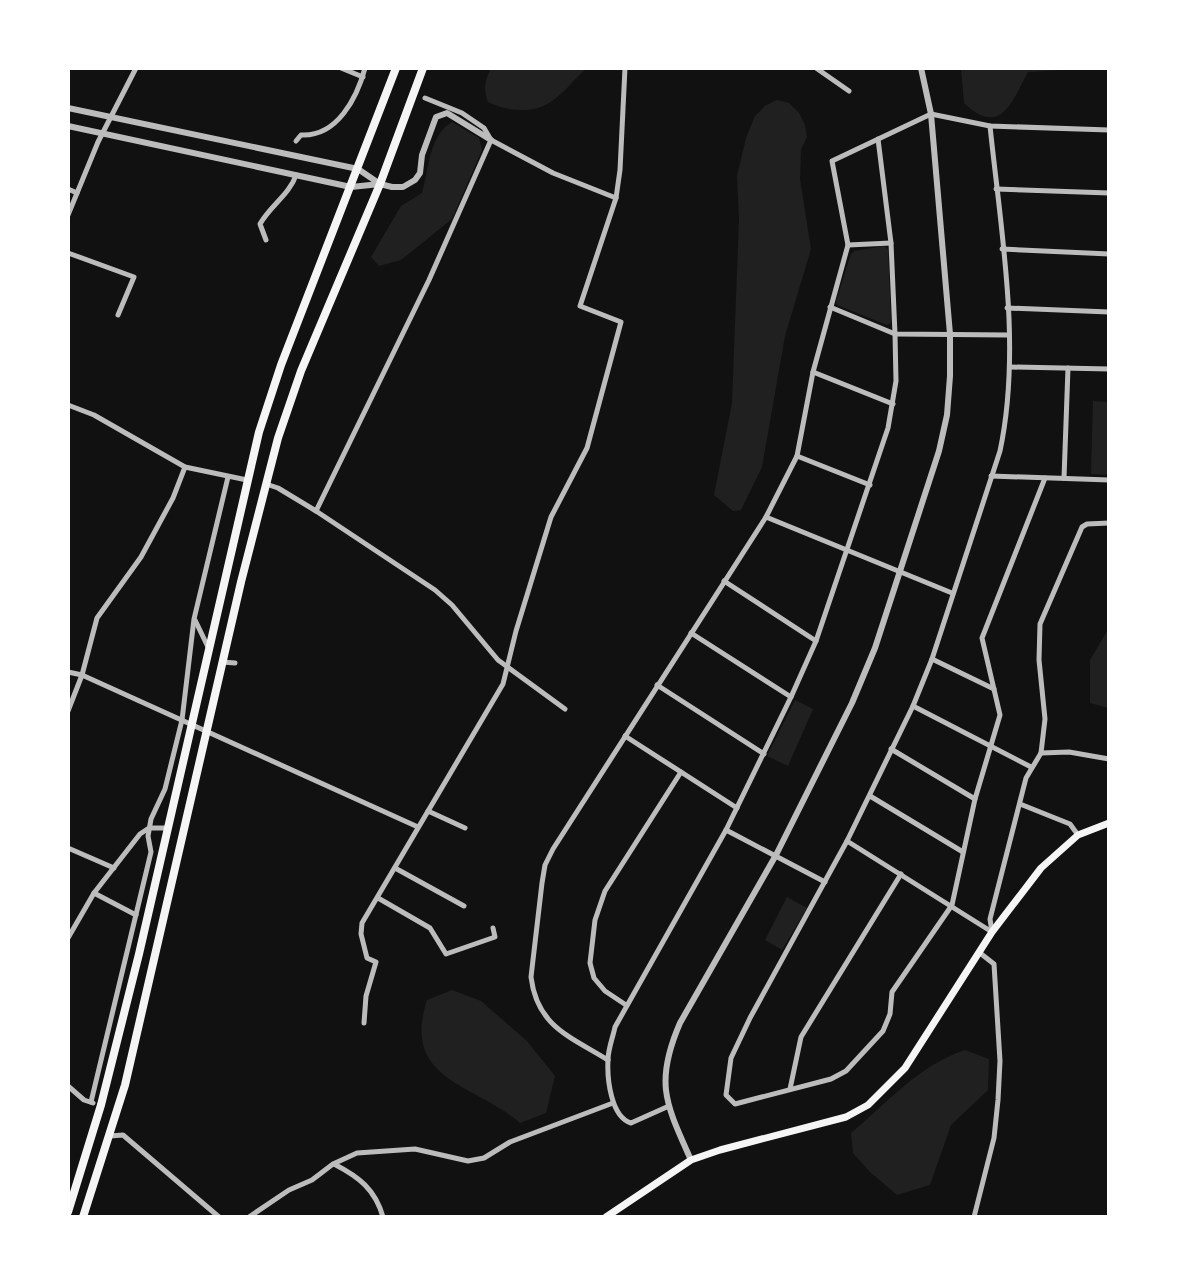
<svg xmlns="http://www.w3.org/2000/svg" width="1177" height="1285" viewBox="0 0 1177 1285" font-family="'IBM Plex Sans',sans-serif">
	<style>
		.green { fill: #202020 }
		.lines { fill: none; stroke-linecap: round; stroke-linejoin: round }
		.minor { stroke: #bcbcbc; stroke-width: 5 }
		.tertiary { stroke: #bcbcbc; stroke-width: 6 }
		.secondary { stroke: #f5f5f5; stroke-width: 7 }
		.trunk { stroke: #f5f5f5; stroke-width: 8 }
	</style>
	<rect width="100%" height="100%" fill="#111"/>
	<g class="green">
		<path d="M 491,68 L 587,68 C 575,78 563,95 549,103 C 531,114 506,111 488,102 C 483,89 485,80 491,68 Z"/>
		<path d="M 961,68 L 1092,68 L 1028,72 C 1012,101 1001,138 964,103 Z"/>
		<path d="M 777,100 L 789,103 L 799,113 L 805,125 L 807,137 L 801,150 L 800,179 L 811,249 L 785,336 L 762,467 L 741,510 L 733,511 L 714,495 L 732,403 L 739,219 L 737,176 L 746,138 L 755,116 L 765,106 Z"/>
		<path d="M 452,122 L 479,138 L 482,150 L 452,219 L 401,260 L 379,266 L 371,257 L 401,206 L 422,193 C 429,169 429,135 452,122 Z"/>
		<path d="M 884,246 L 888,249 L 891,323 L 887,325 L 837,305 L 836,301 L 851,254 L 854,251 Z"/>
		<path d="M 1093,401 L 1109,402 L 1109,475 L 1091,474 Z"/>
		<path d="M 1109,628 L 1109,708 L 1090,703 L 1090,660 Z"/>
		<path d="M 795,700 L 813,709 L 788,766 L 767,756 Z"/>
		<path d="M 787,897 L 807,908 L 782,950 L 765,940 Z"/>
		<path d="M 452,990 L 481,1001 L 527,1041 L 555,1076 L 546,1113 L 520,1123 C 474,1083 401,1081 427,1000 Z"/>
		<path d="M 965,1050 L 989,1059 L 988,1090 L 951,1125 L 930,1185 L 897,1195 L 870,1172 L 853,1153 L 851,1133 C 887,1103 919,1065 965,1050 Z"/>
	</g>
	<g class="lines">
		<g class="minor">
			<path d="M 341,68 L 363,77"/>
			<path d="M 816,68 L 849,91"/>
			<path d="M 425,98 L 462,113 L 484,128 L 491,140 L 553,173 L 616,198"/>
			<path d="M 990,126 C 1001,232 1022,347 1000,451 L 932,659 L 913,706 L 847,841 L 750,1018 L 731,1058 L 726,1095 L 735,1104 L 831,1079 L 846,1071 L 883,1031 L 890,1014 L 892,992 L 952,905 L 975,799 L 1000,715 L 982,638 L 1045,478"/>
			<path d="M 296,141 L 301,135 C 337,137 357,98 365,68"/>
			<path d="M 68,189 L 77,193"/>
			<path d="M 996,189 L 1109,193"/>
			<path d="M 68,215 L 98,142 L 136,68"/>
			<path d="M 266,240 L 260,224 C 270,206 290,194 296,175"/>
			<path d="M 848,245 L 891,243"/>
			<path d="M 1002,249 L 1109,254"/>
			<path d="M 68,253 L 134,277 L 118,315"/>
			<path d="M 830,307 L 895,334 L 1008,335"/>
			<path d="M 1007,308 L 1109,312"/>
			<path d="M 1011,367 L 1109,369"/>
			<path d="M 813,372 L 893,404"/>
			<path d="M 68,405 L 94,415 L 185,467 L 247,480"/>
			<path d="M 797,456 L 870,485"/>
			<path d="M 991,476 L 1109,480"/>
			<path d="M 1064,478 L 1068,368"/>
			<path d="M 266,484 L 278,488 L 316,511 L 435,590 L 452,605 L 498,660 L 565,709"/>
			<path d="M 316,511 L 429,280 L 491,140"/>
			<path d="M 766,517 L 952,593"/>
			<path d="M 724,581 L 816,641"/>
			<path d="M 195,620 L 208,647"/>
			<path d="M 691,633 L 791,697"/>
			<path d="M 932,659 L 994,689"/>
			<path d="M 222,662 L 235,663"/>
			<path d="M 68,672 L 82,675 L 418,827"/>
			<path d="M 657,685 L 764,754"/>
			<path d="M 913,706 L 1031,767"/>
			<path d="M 68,711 L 82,675 L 97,618 L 141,557 L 173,498 L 185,467"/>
			<path d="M 625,736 L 737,808"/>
			<path d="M 891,749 L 975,799"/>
			<path d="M 1041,753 L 1069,752 L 1109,759"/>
			<path d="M 870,796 L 963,852"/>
			<path d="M 1020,804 L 1070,824 L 1078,835"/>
			<path d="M 428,811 L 465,828"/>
			<path d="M 726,830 L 825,882"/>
			<path d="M 847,841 L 992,932 L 990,919 L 1026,778 L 1041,753 L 1045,719 L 1039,660 L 1040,624 L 1082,527 L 1087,524 L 1109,523"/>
			<path d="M 68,848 L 114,868"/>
			<path d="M 395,868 L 464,906"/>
			<path d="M 94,893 L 136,915"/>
			<path d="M 378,898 L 430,928 L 446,954 L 495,937 L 493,928"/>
			<path d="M 68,938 L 94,893 L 140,834 L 149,828 L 167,828"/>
			<path d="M 626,1005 L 605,991 L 594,978 L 590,963 L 595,920 L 605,891 L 681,772"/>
			<path d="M 364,1023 L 366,996 L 376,962 L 367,958 L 361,934 L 362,923 L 503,684 L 516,631 L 551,517 L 587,448 L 621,322 L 580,306 L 616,198 L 620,170 L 625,68"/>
			<path d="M 608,1060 C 569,1036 537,1026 531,977 L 542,883 L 545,865 L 553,849 L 766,517 L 797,456 L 813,372 L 848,245 L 832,161 L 931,114 L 990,126 L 1109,130"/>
			<path d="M 68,1086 L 84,1100 L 93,1103"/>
			<path d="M 790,1089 L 801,1037 L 901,874"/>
			<path d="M 91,1102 L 151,852 L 148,836 L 151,819 L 165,789 L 182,720 L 194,619 L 228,477"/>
			<path d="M 669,1106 L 631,1123 C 611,1117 607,1079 608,1060 C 608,1049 613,1037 615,1027 L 726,830 L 791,697 L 816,641 L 888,428 L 896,381 L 895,334 L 891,243 L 878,139"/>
			<path d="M 110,1136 L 123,1135 L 219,1217"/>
			<path d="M 334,1164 C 359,1177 375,1189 383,1217"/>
			<path d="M 249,1217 L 289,1190 L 312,1180 L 333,1164 L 357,1153 L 415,1149 L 468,1161 L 484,1158 L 510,1142 L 613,1103"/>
			<path d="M 974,1217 L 994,1138 L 998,1100 L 1000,1061 L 994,964 L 980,953"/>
		</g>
		<g class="tertiary">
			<path d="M 68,108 L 358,169 L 380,184 L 392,187 L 403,187 L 415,180 L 420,173 L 422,155 L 436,117 L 447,113 L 491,140"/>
			<path d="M 68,126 L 351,187 L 380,184"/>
			<path d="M 691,1160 C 666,1104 654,1083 680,1023 L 776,855 L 852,703 L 875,648 L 939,451 L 947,415 L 950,376 L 950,334 L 931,114 L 921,68"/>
		</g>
		<path class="secondary" d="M 606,1217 L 691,1160 L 720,1150 L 846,1117 L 868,1105 L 905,1068 L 992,932 L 1041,868 L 1078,835 L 1109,823"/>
		<g class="trunk">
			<path d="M 68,1212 L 101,1105 L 139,954 L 259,432 L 281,365 L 396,68"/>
			<path d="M 83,1217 L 125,1085 L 241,582 L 278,438 L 301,371 L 380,184 L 423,68"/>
		</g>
	</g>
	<rect width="1177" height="1285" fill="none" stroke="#ffffff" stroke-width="140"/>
</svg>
